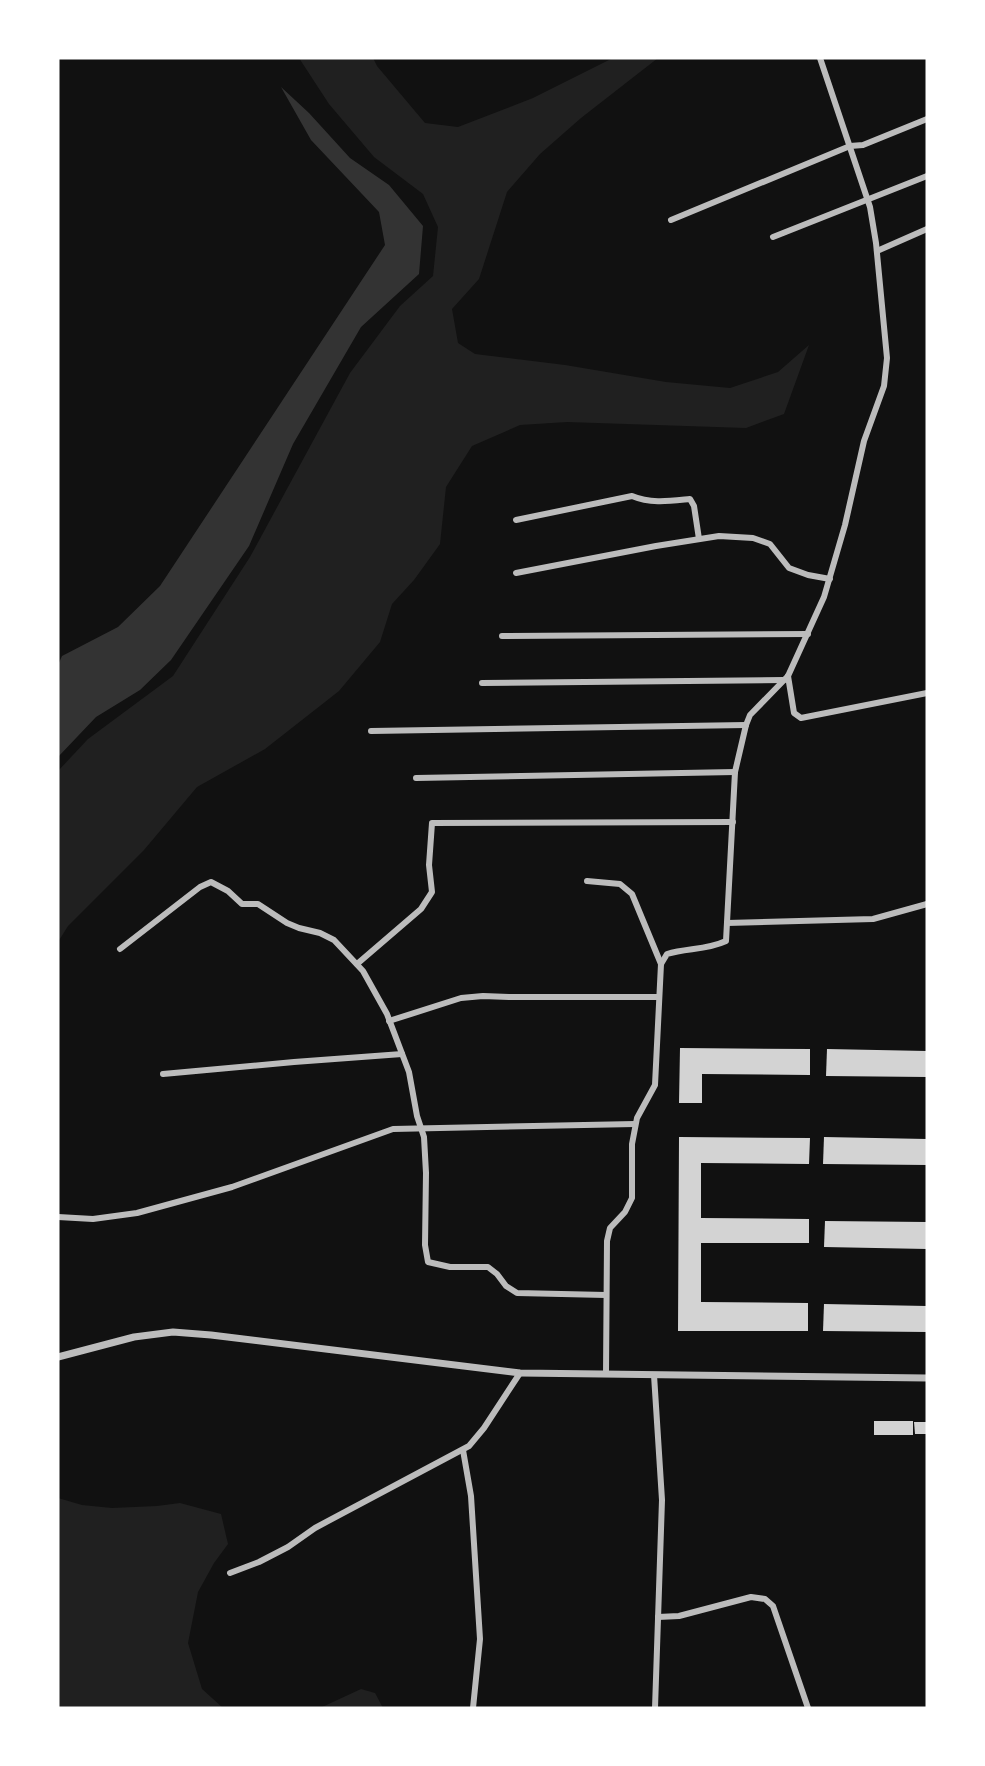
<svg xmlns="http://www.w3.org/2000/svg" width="985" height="1766" viewBox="0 0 985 1766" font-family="'IBM Plex Sans',sans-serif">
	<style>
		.green { fill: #202020 }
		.water { fill: #333 }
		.building { fill: #d3d3d3 }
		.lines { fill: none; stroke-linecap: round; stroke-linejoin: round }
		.minor { stroke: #bcbcbc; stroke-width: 6 }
		.tertiary { stroke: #bcbcbc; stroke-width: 7 }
	</style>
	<rect width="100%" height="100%" fill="#111"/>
	<g class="green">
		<path d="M 299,58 L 373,58 L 377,66 L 425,123 L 458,127 L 533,98 L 613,58 L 658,58 L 581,118 L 540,154 L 507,192 L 479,279 L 452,309 L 458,343 L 475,354 L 565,365 L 666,382 L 730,388 L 778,372 L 809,345 L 784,414 L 746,428 L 567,422 L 520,425 L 472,446 L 446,487 L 440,544 L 414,580 L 392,604 L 380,642 L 339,691 L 265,749 L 197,787 L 144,850 L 68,926 L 58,942 L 58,771 L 88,739 L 173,676 L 250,557 L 350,373 L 400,306 L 433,276 L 438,227 L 423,194 L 374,157 L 329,104 Z"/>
		<path d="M 58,1498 L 82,1505 L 112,1508 L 157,1506 L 180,1503 L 221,1514 L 228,1544 L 214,1563 L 198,1592 L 188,1643 L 202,1689 L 223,1708 L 58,1708 Z"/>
		<path d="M 361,1689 L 375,1693 L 383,1708 L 320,1708 Z"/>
	</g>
	<path class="water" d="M 281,87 L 309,113 L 350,158 L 389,185 L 423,226 L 419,274 L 361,327 L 293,444 L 249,546 L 171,660 L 140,690 L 96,717 L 58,757 L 58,665 L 62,656 L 118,627 L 160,586 L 385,245 L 379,212 L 311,140 Z"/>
	<g class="building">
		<path d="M 680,1048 L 810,1049 L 810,1075 L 702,1074 L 702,1103 L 679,1103 Z"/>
		<path d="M 827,1049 L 927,1051 L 927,1077 L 826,1076 Z"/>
		<path d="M 679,1137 L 810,1138 L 809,1164 L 701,1163 L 701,1218 L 809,1219 L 809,1243 L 701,1243 L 701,1302 L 808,1303 L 808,1331 L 678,1331 Z"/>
		<path d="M 824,1137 L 927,1139 L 927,1165 L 823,1164 Z"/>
		<path d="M 825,1221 L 927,1222 L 927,1249 L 824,1247 Z"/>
		<path d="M 824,1304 L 927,1306 L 927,1332 L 823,1331 Z"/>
		<rect x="874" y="1421" width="39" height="14"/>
		<path d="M 914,1422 L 927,1422 L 927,1434 L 915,1434 Z"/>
	</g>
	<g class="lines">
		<g class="minor">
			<path d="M 671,220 L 850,146 L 863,145 L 927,119"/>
			<path d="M 773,237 L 927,176"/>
			<path d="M 877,251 L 927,229"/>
			<path d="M 516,520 L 632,496 C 651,504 670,501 690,499 L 694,506 L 699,539"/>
			<path d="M 516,573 L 656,546 L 719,536 L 753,538 L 770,544 L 789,568 L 808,575 L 830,579"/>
			<path d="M 502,636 L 808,634"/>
			<path d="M 788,676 L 794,713 L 801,718 L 927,693"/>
			<path d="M 482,683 L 784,680"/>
			<path d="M 371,731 L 746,725"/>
			<path d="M 416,778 L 735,772"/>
			<path d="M 587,881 L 620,884 L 632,894 L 661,964"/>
			<path d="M 727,923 L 873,919 L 927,904"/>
			<path d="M 120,949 L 200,887 L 211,882 L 228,891 L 242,904 L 258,904 L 287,923 L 299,928 L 320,933 L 334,940 L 363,971 L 387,1014 L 409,1072 L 417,1116 L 424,1137 L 426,1173 L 425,1245 L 428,1262 L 450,1267 L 488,1267 L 497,1274 L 506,1286 L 517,1293 L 606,1295"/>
			<path d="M 357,964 L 421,909 L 432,892 L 429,865 L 432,823 L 733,822"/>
			<path d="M 389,1021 L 461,998 L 483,996 L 509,997 L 659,997"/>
			<path d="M 163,1074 L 294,1062 L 402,1054"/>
			<path d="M 58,1217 L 93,1219 L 137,1213 L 232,1187 L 393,1129 L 635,1124"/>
			<path d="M 606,1374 L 607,1241 L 610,1228 L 625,1212 L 632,1198 L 632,1144 L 637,1118 L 655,1085 L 661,964 L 667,954 C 687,948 707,950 726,941 L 735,772 L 746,725 L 750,715 L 788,676 L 824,597 L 845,525 L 864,441 L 884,386 L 887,358 L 876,243 L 870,207 L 820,58"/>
			<path d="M 654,1375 L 662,1500 L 655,1708"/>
			<path d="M 463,1450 L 471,1496 L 480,1639 L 473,1708"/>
			<path d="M 230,1573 L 259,1562 L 288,1547 L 315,1528 L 469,1446 L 484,1428 L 520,1373"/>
			<path d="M 658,1617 L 679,1616 L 751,1597 L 765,1599 L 773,1606 L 808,1708"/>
		</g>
		<path class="tertiary" d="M 58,1357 L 134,1337 L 173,1332 L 211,1335 L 520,1373 L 927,1378"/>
	</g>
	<rect width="985" height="1766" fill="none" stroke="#ffffff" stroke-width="119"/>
</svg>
